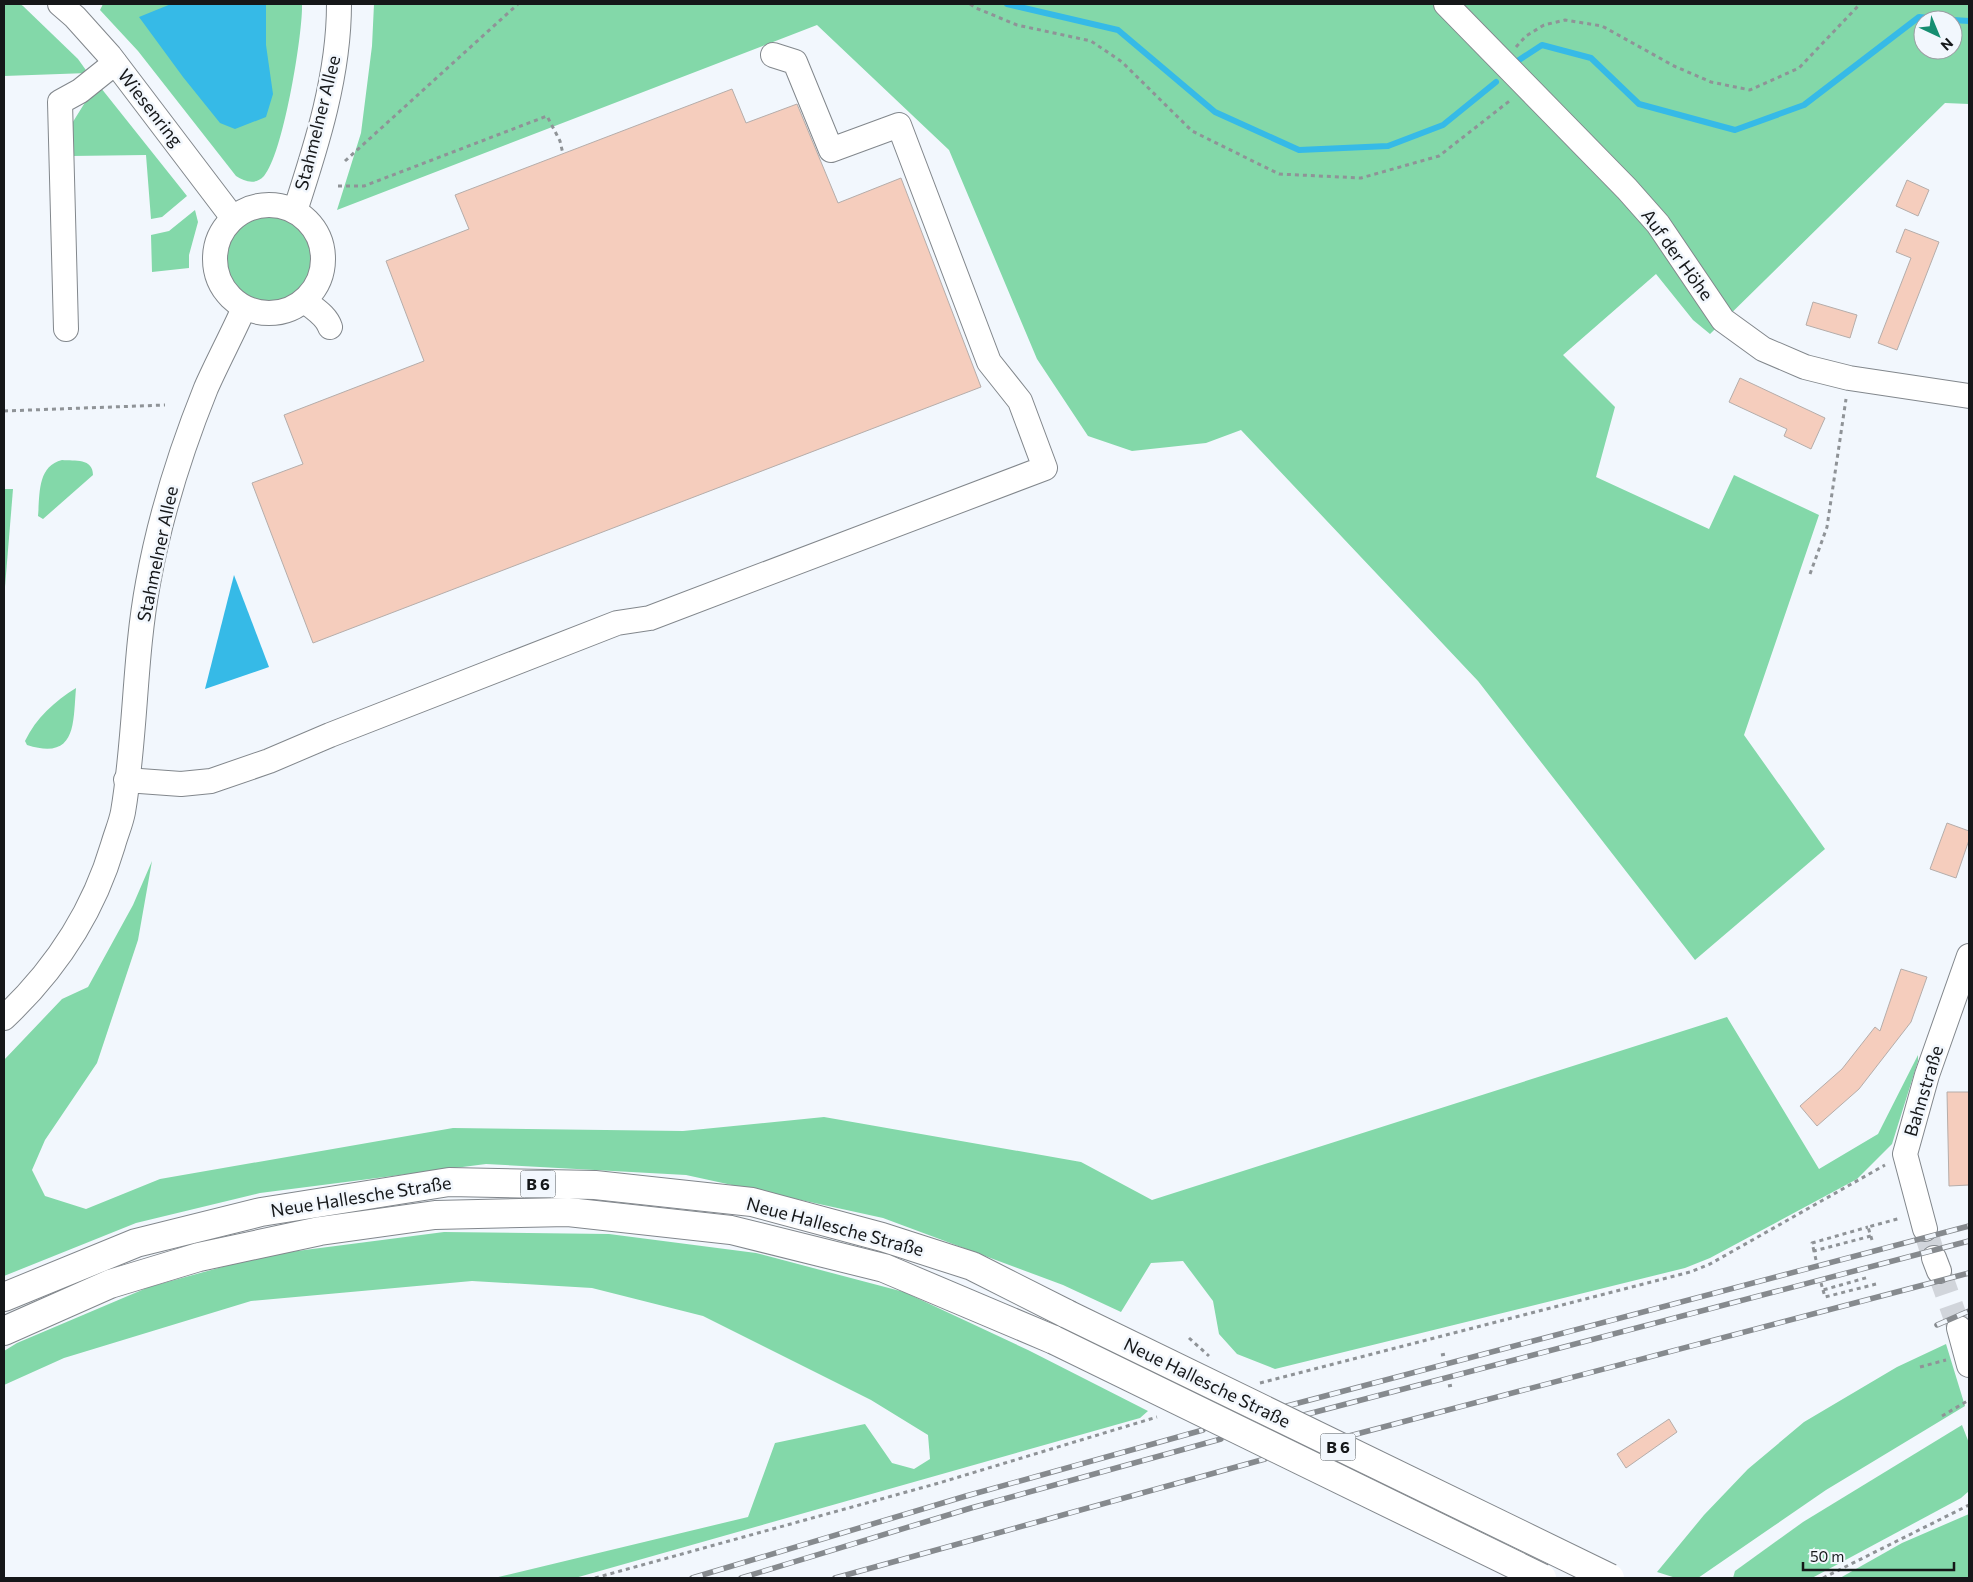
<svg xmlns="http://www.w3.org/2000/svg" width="1973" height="1582" viewBox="0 0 1973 1582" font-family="Commissioner,sans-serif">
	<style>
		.green { fill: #83d8a9; fill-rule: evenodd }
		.water { fill: #36bae7 }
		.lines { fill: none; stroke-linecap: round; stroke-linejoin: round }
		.stream { stroke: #36bae7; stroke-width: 6 }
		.building { fill: #f5cdbd; stroke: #b5adaa }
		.minor-tunnel { stroke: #d1d5db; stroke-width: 24; stroke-dasharray: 24 12; stroke-linecap: butt }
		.minor-casing { stroke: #82878c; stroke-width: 26 }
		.major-casing { stroke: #82878c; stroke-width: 30 }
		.path { stroke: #8f9397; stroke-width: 3; stroke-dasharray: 4 4; stroke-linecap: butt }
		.minor { stroke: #fff; stroke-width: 24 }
		.major { stroke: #fff; stroke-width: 28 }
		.rail-casing { stroke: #868a8e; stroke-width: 5.5 }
		.rail { stroke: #f2f7fd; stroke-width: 4; stroke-dasharray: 11; stroke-linecap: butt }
		.major-bridge-casing { stroke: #82878c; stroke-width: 30; stroke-linecap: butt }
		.major-bridge { stroke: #fff; stroke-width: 28 }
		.labels { text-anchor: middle; stroke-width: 5; stroke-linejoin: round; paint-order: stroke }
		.shield { fill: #f2f7fd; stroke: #575a5d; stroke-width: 1 }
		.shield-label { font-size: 16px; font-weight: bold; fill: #151719 }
		.street-label { font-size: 18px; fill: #151719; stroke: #f2f7fd }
	</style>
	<rect width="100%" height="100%" fill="#f2f7fd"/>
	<g class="green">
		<path d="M 4,4 L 20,4 L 23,6 L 78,59 L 88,73 L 4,76 Z"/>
		<path d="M 103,4 L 302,4 C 303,34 283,155 264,176 C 256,185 245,182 236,176 L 138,51 L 100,10 Z"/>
		<path d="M 374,4 L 1969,4 L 1969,104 L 1945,103 L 1710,334 L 1693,320 L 1656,274 L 1563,355 L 1615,407 L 1596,477 L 1709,529 L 1734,475 L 1819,515 L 1744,735 L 1825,849 L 1695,960 L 1478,681 L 1241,430 L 1206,443 L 1132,451 L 1088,436 L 1037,359 L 949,150 L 817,25 L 337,210 L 361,133 L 372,46 ZM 1923,20 L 1953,20 L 1953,50 L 1923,50 Z"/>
		<path d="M 101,88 L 187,196 L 162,217 L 151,219 L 146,155 L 71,156 L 71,125 L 89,96 Z"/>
		<path d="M 195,210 L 198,222 L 189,255 L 189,268 L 152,272 L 151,235 L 169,231 Z"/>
		<circle cx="268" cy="258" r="47"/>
		<path d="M 62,460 C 75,461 93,458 93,475 L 43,519 L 38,516 C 40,495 37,466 62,460 Z"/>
		<path d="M 4,489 L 13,489 L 4,599 Z"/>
		<path d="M 76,688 C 73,723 77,761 27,745 L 25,741 C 36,718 55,701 76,688 Z"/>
		<path d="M 152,861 L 138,940 L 97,1063 L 45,1140 L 32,1170 L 45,1196 L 86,1209 L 160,1179 L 453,1128 L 683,1131 L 824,1117 L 1081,1162 L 1152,1200 L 1727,1017 L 1819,1169 L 1878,1134 L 1918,1055 L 1918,1061 L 1892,1144 L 1857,1179 L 1710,1258 L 1685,1268 L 1275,1369 L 1237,1354 L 1219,1334 L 1213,1301 L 1183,1261 L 1151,1263 L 1121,1312 L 1063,1285 L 883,1218 L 686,1175 L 486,1164 L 260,1193 L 136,1223 L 4,1276 L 4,1060 L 62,999 L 88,987 L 133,905 Z"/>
		<path d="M 444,1232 L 609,1234 L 756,1253 L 904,1292 L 1028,1350 L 1148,1411 L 1140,1418 L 575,1578 L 494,1578 L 748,1517 L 775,1443 L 865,1424 L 892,1463 L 914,1469 L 930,1459 L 928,1435 L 871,1400 L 703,1316 L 592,1288 L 472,1281 L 251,1301 L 64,1358 L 4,1385 L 4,1351 L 17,1343 L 149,1287 L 266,1255 Z"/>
		<path d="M 1946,1344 L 1965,1406 L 1826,1490 L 1698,1578 L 1676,1578 L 1657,1572 L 1704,1515 L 1748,1469 L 1804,1422 L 1897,1367 Z"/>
		<path d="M 1962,1425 L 1969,1443 L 1969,1491 L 1961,1498 L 1812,1578 L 1733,1578 L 1735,1571 L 1803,1522 Z"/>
		<path d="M 1969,1514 L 1969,1578 L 1840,1578 L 1902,1543 Z"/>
	</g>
	<g class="water">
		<path d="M 171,4 L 266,4 L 266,45 L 273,94 L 266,117 L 235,129 L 220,123 L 183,77 L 139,17 Z"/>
		<path d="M 234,575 L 269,667 L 205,689 Z"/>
	</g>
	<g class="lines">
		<g class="stream">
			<path d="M 1007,4 L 1118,30 L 1215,112 L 1299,150 L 1388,146 L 1443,125 L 1496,82"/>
			<path d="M 1953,20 L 1969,21"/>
			<path d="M 1519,60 L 1542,45 L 1591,58 L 1639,104 L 1735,130 L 1804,105 L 1919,17 L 1952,20"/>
		</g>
	</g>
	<g class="building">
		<path d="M 732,89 L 746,123 L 797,104 L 838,203 L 901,178 L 981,387 L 313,643 L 252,483 L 303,464 L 284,415 L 424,361 L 386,261 L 469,229 L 455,195 Z"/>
		<path d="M 1907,180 L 1929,190 L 1918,216 L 1896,206 Z"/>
		<path d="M 1905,229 L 1939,242 L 1897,350 L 1878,343 L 1911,258 L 1896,252 Z"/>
		<path d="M 1813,302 L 1857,315 L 1850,338 L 1806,325 Z"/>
		<path d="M 1740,378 L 1825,418 L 1811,449 L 1784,436 L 1787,429 L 1729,402 Z"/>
		<path d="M 1947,823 L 1969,831 L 1969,840 L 1956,878 L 1930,869 Z"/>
		<path d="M 1901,969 L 1927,977 L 1911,1022 L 1859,1089 L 1817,1126 L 1800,1106 L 1842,1069 L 1875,1027 L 1880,1031 Z"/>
		<path d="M 1947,1092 L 1969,1092 L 1969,1185 L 1949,1186 Z"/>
		<path d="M 1669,1419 L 1677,1432 L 1626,1468 L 1617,1454 Z"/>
	</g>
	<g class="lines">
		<g class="minor-tunnel">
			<path d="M 1925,1229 L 1934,1258"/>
			<path d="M 1939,1271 L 1959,1328"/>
		</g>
		<g class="minor-casing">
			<g id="minor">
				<path d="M 60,4 L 75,17 L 110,56 L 233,218"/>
				<path d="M 1446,4 L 1627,189 L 1658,224 L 1723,320 L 1763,349 L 1805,367 L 1849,378 L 1969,396"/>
				<circle cx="269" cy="259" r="54"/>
				<path d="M 295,211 C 317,144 339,75 339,4"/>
				<path d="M 305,301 C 314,309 326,315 330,327"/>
				<path d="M 66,329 L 60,102 L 80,91 L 115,63"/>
				<path d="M 126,780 L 181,784 L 211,781 L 269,761 L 330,735 L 617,623 L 650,618 L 1045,468 L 1020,401 L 989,362 L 899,125 L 831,150 L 795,62 L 773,55"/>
				<path d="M 4,1018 C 56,969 93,913 113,845 C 116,834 121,823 123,812 C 136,736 134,658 148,583 C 160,516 181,450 206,388 C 218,361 232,335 244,308"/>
				<path d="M 1925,1229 L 1905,1154 L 1927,1075 L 1969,956"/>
				<path d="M 1934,1258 L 1939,1271"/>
				<path d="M 1959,1328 L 1969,1365"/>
			</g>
		</g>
		<g class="major-casing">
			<g id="major">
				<path d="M 4,1297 L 136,1243 L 261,1212 L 449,1182 L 595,1185 L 752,1202 L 882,1237 L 972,1266 L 1067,1314"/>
				<path d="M 4,1331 L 110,1284 L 199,1257 L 320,1231 L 435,1215 L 568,1212 L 731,1230 L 884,1268 L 1054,1340"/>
			</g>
		</g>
		<g class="path">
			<path d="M 970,4 L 976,8 L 1017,25 L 1091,41 L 1122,62 L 1192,131 L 1279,174 L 1361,178 L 1439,156 L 1512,99"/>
			<path d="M 1516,47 L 1526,36 L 1544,25 L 1565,20 L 1602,26 L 1674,66 L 1711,82 L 1750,90 L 1799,68 L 1860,4"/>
			<path d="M 345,161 L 518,4"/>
			<path d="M 338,186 L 364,186 L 547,116 L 560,141 L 563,154"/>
			<path d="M 4,411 L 165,405"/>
			<path d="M 1810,574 L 1827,527 L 1846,399"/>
			<path d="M 1872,1240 L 1868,1227 L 1901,1218"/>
			<path d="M 1814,1251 L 1812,1243 L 1868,1227"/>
			<path d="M 1816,1260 L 1814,1251 L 1871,1236"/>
			<path d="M 1821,1283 L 1823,1290 L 1869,1277"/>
			<path d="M 1823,1290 L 1825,1297 L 1876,1284"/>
			<path d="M 1189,1338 L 1209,1356"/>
			<path d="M 1441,1355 L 1446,1354"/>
			<path d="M 1920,1367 L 1946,1360"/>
			<path d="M 1260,1383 L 1690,1272 L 1710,1264 L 1885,1165"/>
			<path d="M 1448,1386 L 1453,1385"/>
			<path d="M 1942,1416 L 1969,1400"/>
			<path d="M 595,1578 L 939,1483 L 1157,1417"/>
			<path d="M 1823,1578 L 1969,1505"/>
		</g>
		<use href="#minor" class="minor"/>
		<use href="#major" class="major"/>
		<g class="rail-casing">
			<g id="rail">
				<path d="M 1937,1325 L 1969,1311"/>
				<path d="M 1287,1406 L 1969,1226"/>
				<path d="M 1304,1415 L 1969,1241"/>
				<path d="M 1349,1436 L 1969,1273"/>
				<path d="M 692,1578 L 966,1496 L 1203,1430"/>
				<path d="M 741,1578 L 971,1508 L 1221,1439"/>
				<path d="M 835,1578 L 1265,1459"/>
			</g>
		</g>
		<use href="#rail" class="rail"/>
		<g class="major-bridge-casing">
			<g id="major-bridge">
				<path d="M 1067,1314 L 1610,1578"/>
				<path d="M 1054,1340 L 1542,1578"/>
			</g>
		</g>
		<use href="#major-bridge" class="major-bridge"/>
	</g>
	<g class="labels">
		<g class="shield">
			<rect x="520.5" y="1170.5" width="35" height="27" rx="4"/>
			<rect x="1320.5" y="1433.5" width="35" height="27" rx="4"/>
		</g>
		<g class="shield-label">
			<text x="538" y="1190">B 6</text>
			<text x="1338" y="1453">B 6</text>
		</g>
		<g class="street-label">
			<text transform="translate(150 108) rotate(52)" y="6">Wiesenring</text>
			<text transform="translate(318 123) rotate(-76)" y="6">Stahmelner Allee</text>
			<text transform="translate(1677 255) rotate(54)" y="6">Auf der Höhe</text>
			<text transform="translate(158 554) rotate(-78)" y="6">Stahmelner Allee</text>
			<text transform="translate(1924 1091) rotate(-73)" y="6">Bahnstraße</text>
			<text transform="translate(361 1197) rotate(-9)" y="6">Neue Hallesche Straße</text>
			<text transform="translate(835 1227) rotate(15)" y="6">Neue Hallesche Straße</text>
			<text transform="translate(1207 1383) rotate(26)" y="6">Neue Hallesche Straße</text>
		</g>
	</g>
	<rect width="1973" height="1582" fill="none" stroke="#151719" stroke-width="10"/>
	<g transform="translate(1938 35) rotate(136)"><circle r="24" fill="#f2f7fd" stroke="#9a9da2"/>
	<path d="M0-4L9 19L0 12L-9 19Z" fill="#168e71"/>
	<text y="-8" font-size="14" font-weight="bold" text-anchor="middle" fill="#151719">N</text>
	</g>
	<path d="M1803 1562v8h151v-8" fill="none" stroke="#151719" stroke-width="2.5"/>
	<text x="1810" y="1562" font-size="15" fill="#151719" stroke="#f2f7fd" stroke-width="4" paint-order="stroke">50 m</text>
</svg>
